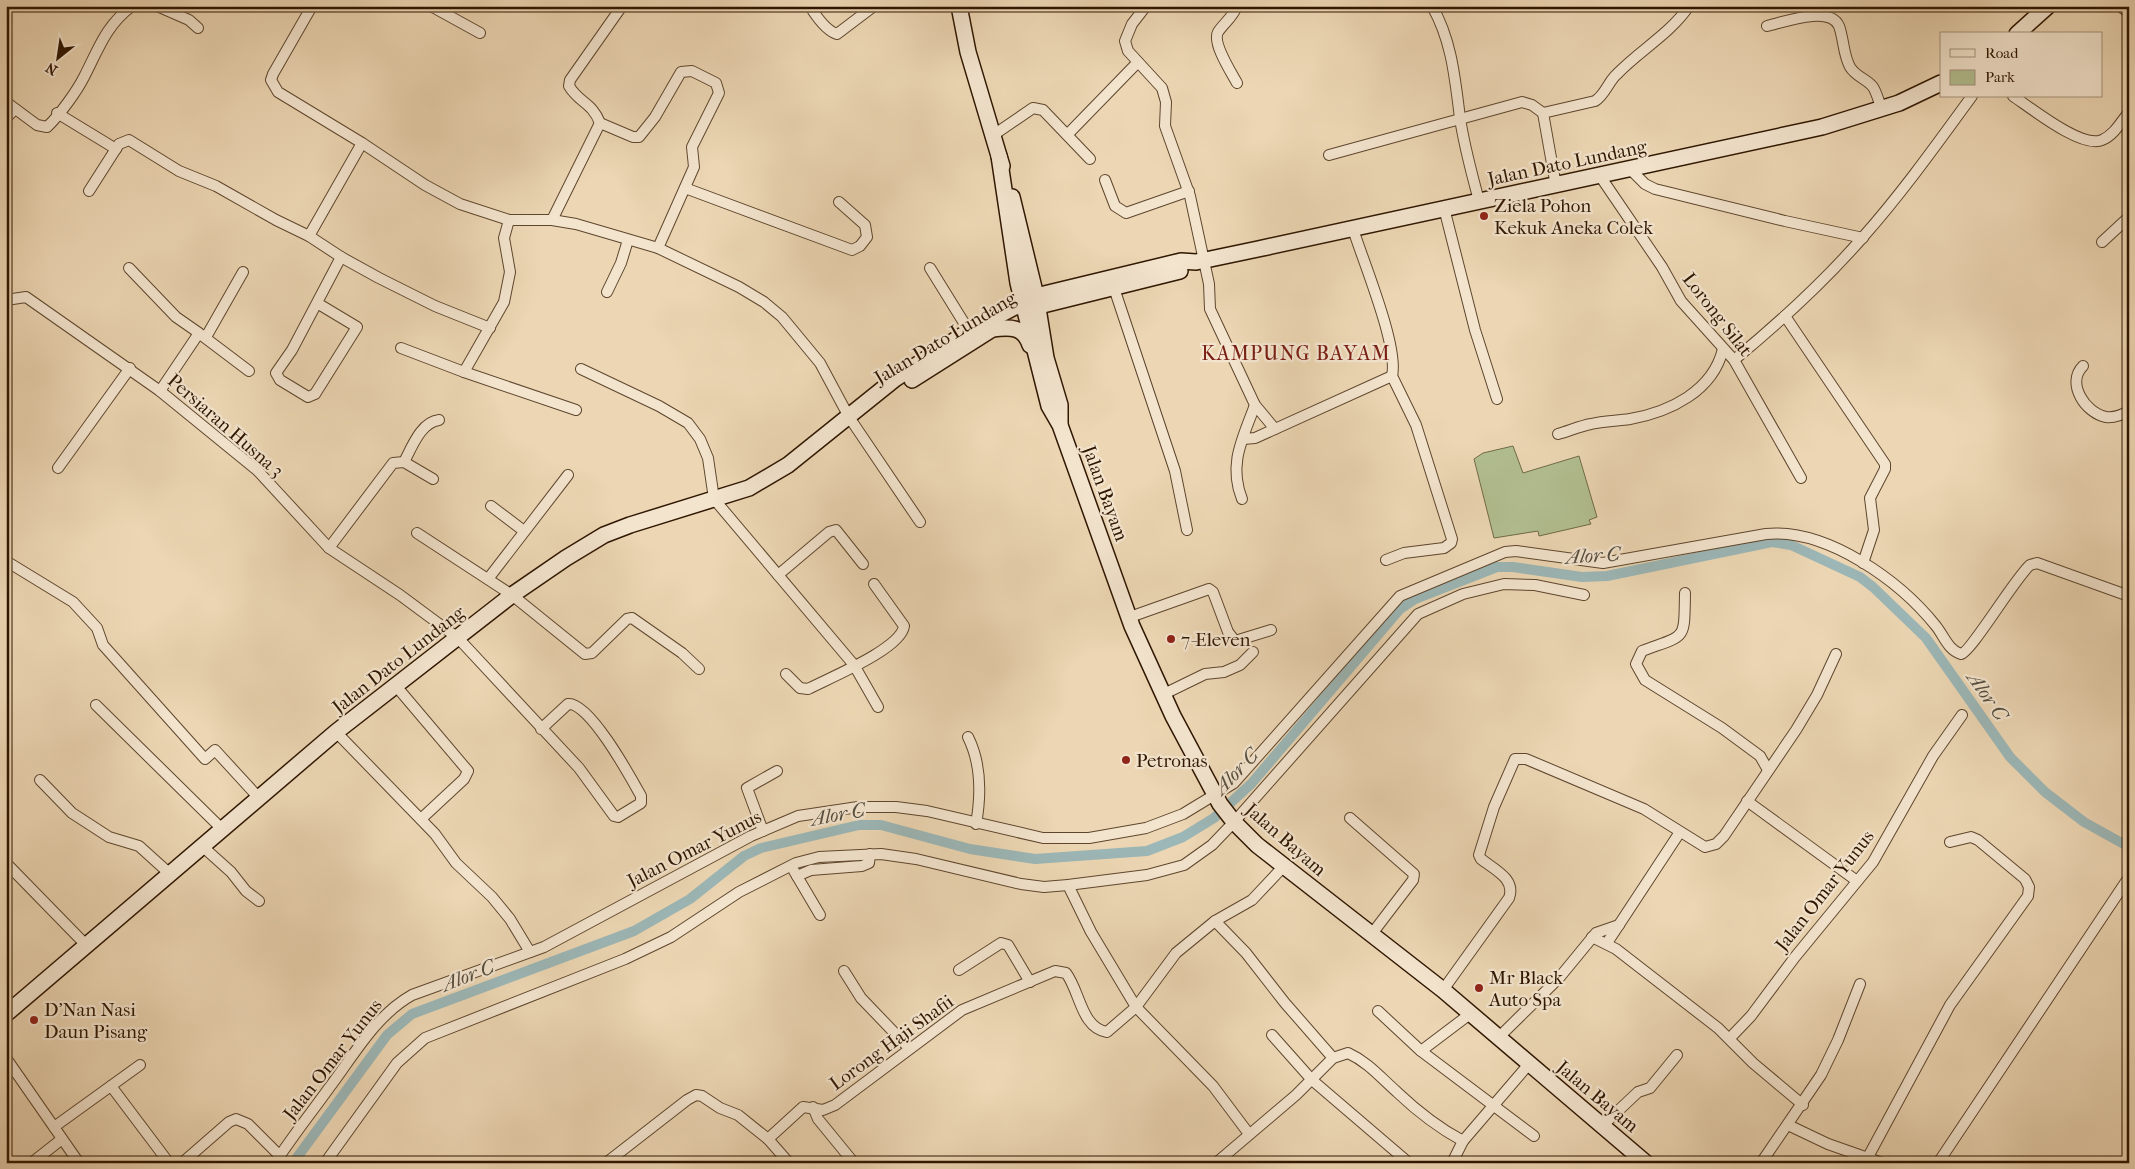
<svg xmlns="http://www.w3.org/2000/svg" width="2135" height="1169" viewBox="0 0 2135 1169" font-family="'IM FELL French Canon',serif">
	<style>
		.green { fill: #b2bf91; stroke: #706a48 }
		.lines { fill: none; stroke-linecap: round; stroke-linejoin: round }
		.canal { stroke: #9cb7b7; stroke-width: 10 }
		.minor-casing { stroke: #5e462d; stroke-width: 12 }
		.secondary-casing { stroke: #2f1600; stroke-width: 18 }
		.minor { stroke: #f3e4ce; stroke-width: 10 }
		.secondary { stroke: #f3e4ce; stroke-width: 15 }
		.poi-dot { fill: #8f2418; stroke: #f3e4ce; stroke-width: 2 }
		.labels { text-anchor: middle; stroke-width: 4.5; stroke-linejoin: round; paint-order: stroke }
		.street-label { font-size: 19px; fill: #2f1600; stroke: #f3e4ce }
		.poi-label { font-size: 19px; fill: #2f1600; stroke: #f3e4ce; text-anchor: start }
		.neighbourhood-label { font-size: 20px; letter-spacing: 1px; fill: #7a1f14; stroke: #f3e4ce }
		.water-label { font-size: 20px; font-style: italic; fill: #554e40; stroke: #f3e4ce }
	</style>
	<rect width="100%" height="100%" fill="#ecd6b3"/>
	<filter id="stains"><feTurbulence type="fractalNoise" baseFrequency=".004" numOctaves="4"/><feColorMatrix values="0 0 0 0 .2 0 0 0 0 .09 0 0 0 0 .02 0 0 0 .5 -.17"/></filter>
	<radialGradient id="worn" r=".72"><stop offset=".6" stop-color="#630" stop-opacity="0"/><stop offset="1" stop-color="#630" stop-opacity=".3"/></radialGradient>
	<path class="green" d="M 1513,446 L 1523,473 L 1579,456 L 1597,517 L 1589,520 L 1591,524 L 1539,536 L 1538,531 L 1494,538 L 1474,459 L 1483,453 Z"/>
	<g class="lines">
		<path class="canal" d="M 293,1163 L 387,1035 L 412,1014 L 634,931 L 690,899 L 744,856 L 761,848 L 859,825 L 881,825 L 970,849 L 1035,859 L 1147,851 L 1183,837 L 1214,818 L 1251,784 L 1400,609 L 1415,599 L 1497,567 L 1513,567 L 1582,577 L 1607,576 L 1772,542 L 1791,545 L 1860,577 L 1873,587 L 1926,638 L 2010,757 L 2045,792 L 2084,822 L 2129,847"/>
		<g class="minor-casing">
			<g id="minor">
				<path d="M 157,6 L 189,20 L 198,28"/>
				<path d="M 312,6 L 273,74 L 271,80 L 278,92 L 362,143 L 425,185 L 460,204 L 509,220 L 552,220 L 576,224 L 658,248 L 739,287 L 764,302 L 782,317 L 820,363 L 849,417 L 920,522"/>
				<path d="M 431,6 L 480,33"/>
				<path d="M 814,6 L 813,11 C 819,20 827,31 837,34 L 874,6"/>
				<path d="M 1146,6 L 1132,24 L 1125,41 L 1128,51 L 1162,88 L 1166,102 L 1165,126 L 1190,196 L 1209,284 L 1210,309 L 1255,405 L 1275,429"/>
				<path d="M 1237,6 C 1233,17 1224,23 1218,32 C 1212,43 1231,72 1237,83"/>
				<path d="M 1432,6 C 1452,41 1455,79 1460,118 C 1464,146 1472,174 1479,201"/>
				<path d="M 2119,6 L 2129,12"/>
				<path d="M 1767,26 C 1784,22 1830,5 1839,26 C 1844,40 1843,54 1850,67 C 1856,77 1867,79 1873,87 C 1877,93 1879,103 1882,109"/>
				<path d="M 2013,96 C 2031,108 2082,149 2102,140 C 2114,135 2121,122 2129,112"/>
				<path d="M 6,102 L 37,125 L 47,127 C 59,116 77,91 84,77 C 98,50 106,25 132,6"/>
				<path d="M 57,113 L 116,149"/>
				<path d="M 1543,113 L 1595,101 C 1605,95 1608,82 1617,74 C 1640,50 1670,34 1689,6"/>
				<path d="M 1543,113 L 1556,186"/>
				<path d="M 6,118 L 15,109"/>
				<path d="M 600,123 C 592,102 579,103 569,86 L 570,80 L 622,6"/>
				<path d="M 1068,134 L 1138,62"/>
				<path d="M 992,136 L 1033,108 L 1043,110 L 1090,159"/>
				<path d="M 1329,155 L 1522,102 L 1532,105 L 1543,113"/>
				<path d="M 1630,169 L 1645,184 L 1655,189 L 1785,221 L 1863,238"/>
				<path d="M 1600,176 L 1662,267 L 1681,301 L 1734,360 L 1801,478"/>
				<path d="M 1105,180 L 1115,206 L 1126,213 L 1189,191"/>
				<path d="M 685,188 L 852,250 L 860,246 L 867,237 L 865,225 L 839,202"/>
				<path d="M 89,191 L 119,144 L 129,140 L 179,171 L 216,186 L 276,220 L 309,236 L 341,257 L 379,278 L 435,306 L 490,328"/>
				<path d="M 1444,208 L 1475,330 L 1497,399"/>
				<path d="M 509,220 L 504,238 L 510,272 L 504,302 L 464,372 L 576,410"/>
				<path d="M 552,220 L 600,123 L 633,137 L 639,137 L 655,117 L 681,72 L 692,71 L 716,83 L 719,93 L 692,147 L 694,167 L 658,248"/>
				<path d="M 1353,229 C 1363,261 1399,347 1392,376"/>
				<path d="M 309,236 L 362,143"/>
				<path d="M 2102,242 L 2129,217"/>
				<path d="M 129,268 L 176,317 L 199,333 L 160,391"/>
				<path d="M 930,268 L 969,331"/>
				<path d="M 1114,288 L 1175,471 L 1187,530"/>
				<path d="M 607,292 L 621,263 L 628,240"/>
				<path d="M 6,300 L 26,297 L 160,391 L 257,470 L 329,548 L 400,595 L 458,638 L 579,768 L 614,816 L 618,817 L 641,803 L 641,796 C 631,778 589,701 568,704 L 541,729"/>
				<path d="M 317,303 L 357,327 L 315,394 L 308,397 L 280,380 L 276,373 L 292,350 L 341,257"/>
				<path d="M 1785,316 L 1885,464 L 1885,469 L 1870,498 L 1874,530 L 1863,563"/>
				<path d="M 200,334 L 249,371"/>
				<path d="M 206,337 L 243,272"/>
				<path d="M 401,348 L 464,372"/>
				<path d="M 1734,360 C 1780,322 1824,282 1863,237 C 1902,193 1937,144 1972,96"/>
				<path d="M 2083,366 C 2066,383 2085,413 2106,417 C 2114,418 2122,415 2129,411"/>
				<path d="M 581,369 L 659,406 L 688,423 L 700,439 L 708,458 L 714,499 L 854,665 L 878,707"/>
				<path d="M 1558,434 C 1569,431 1580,426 1591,424 C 1604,421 1617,421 1630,419 C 1670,412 1713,391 1723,349"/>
				<path d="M 1243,439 L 1255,438 L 1392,376"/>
				<path d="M 404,462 C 412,447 421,422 439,420"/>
				<path d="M 58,468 L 130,368"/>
				<path d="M 1242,499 C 1228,464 1243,438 1255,405"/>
				<path d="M 491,506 L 524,531"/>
				<path d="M 417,533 L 512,595 L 585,654 L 592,653 L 627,619 L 632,618 L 682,653 L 699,669"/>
				<path d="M 329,548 L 393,463 L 404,462 L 433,479"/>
				<path d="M 1386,560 L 1404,553 L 1444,548 L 1451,543 L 1452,539 L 1416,425 L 1392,376"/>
				<path d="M 6,561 L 73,602 L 97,628 L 103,645 L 205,759 L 215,750 L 259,798"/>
				<path d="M 778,575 L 829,532 L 836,530 L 863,564"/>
				<path d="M 488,579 L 568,475"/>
				<path d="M 1685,593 C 1684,642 1687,634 1642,651 L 1636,664 L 1645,680 L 1722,728 L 1760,756 L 1768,770"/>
				<path d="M 1130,617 L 1209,589 L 1213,592 L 1228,632 L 1235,641 L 1271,630"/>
				<path d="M 786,674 L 800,688 L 808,689 C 829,678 901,649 904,626 L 874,584"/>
				<path d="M 396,686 L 468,771 L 464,779 L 421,819"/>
				<path d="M 1164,694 L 1205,674 L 1224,672 L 1240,665 L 1253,652"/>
				<path d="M 96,705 L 222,829"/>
				<path d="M 336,732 L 435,834 L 456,863 L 492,897 L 510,919 L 530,952"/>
				<path d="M 968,737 C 981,763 981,796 976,824"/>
				<path d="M 40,780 L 72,813 L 109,837 L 139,846 L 170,874"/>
				<path d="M 1747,801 L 1857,881"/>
				<path d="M 1350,818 L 1414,874 L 1413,880 L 1371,935"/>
				<path d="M 763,831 L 747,788 L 777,771"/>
				<path d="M 202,846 L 231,872 L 246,891 L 259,901"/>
				<path d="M 6,863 L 87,946"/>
				<path d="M 794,871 L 820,915"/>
				<path d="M 797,876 L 811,870 L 862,866 L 869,863 L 870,854"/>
				<path d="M 1068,885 L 1091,932 L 1136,1007 L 1213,1086 L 1249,1134"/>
				<path d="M 1215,921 L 1246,953 L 1285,1003 L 1333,1058"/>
				<path d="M 1592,937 L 1616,949 L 1718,1028 L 1753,1063 L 1803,1105"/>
				<path d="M 1607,943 L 1680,832"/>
				<path d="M 959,970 L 1001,943 L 1008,945 L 1030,982"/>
				<path d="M 844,971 L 861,998 L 909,1048"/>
				<path d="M 1443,990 L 1509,898 C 1516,879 1495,870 1481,859 L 1479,855 L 1494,807 L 1515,759 L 1526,759 L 1644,809 L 1705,847 L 1716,844 L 1724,836 L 1796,730 L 1817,695 L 1836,654"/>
				<path d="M 1378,1011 L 1421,1051 L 1534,1136"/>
				<path d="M 1272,1035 L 1312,1080 L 1409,1163"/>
				<path d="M 1498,1038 L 1559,978 L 1596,933 L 1619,925"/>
				<path d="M 1730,1038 L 1751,1016 L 1795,957 L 1873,862 L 1933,756 L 1962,715"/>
				<path d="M 1421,1051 L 1470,1014"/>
				<path d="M 6,1058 L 79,1163"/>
				<path d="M 111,1086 L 169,1163"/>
				<path d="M 813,1107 L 818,1119 L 854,1163"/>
				<path d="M 1788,1125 L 1828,1144 L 1882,1163"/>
				<path d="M 1602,1126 L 1638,1092 L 1650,1088 L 1677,1055"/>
				<path d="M 54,1127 L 140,1065"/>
				<path d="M 768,1139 L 803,1107 L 823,1110 L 835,1105 L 962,1010 L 1055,971 L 1066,973 C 1080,991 1081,1028 1107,1032 L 1136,1007 L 1176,953 L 1215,921 L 1252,900 L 1284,866"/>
				<path d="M 1868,1157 L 1950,1005 L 2028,896 L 2029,887 L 2025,879 L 1978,840 L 1971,837 L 1950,842"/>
				<path d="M 34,1161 L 62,1139"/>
				<path d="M 182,1163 L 229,1122 L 236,1119 L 248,1124 L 280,1156"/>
				<path d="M 275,1163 C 292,1137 311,1113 329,1088 C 354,1055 375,1016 412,995 L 544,947 L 751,836 L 798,816 L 858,807 L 896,807 L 927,811 L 1043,838 L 1089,838 L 1146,828 L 1183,814 L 1234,783 L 1400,596 L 1505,552 L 1516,551 L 1603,563 L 1766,534 C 1827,528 1900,581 1936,626 C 1944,636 1948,650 1961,654 C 1971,652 2015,578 2030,565 L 2037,563 L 2129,596"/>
				<path d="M 325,1163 L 397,1063 L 425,1038 L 625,959 L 671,937 L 739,892 L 796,863 L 819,857 L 881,854 L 916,859 L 1021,884 L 1044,887 L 1068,885 L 1147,875 L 1184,865 L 1212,845 L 1234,822 L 1418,614 L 1463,594 L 1504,584 L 1535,585 L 1584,595"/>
				<path d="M 606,1163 L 687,1100 L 696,1095 L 702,1096 L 720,1108 L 738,1115 L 768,1139 L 789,1163"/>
				<path d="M 1216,1163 L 1296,1095 L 1333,1058 L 1348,1053 C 1368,1062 1381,1078 1397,1092 C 1417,1111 1439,1128 1463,1141"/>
				<path d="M 1452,1163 L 1463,1141 L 1529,1064"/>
				<path d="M 1761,1163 L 1821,1075 L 1838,1040 L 1860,984"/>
				<path d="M 1938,1163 L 2129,877"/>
			</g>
		</g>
		<g class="secondary-casing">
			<g id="secondary">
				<path d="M 959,6 L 968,52 L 1002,166"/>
				<path d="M 2017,34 L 2048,6"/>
				<path d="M 999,156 L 1018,283 L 1049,406 L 1060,425 L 1132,626 L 1173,716 L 1220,804 L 1234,822 L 1257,845 L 1443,990 L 1646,1163"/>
				<path d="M 1012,197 L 1036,296 L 1046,358 L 1060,405 L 1060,423"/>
				<path d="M 1035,307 L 1180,271"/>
				<path d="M 992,329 C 1010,327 1024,326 1030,345"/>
				<path d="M 912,380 L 994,328"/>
				<path d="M 6,1014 L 336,732 L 512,595 L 566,558 L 604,535 L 630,525 L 749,488 L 788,465 L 895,379 L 969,331 L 1036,296 L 1181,261 L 1196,262 L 1258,249 L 1822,127 L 1899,103 L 1941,83"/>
			</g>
		</g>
		<use href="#minor" class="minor"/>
		<use href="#secondary" class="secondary"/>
	</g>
	<g class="poi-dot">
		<circle cx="1484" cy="216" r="5"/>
		<circle cx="1171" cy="639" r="5"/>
		<circle cx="1126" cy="760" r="5"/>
		<circle cx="1479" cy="988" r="5"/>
		<circle cx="34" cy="1020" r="5"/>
	</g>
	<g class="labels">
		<g class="street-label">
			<text transform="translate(1567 162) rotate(-12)" y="7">Jalan Dato Lundang</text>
			<text transform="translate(1718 314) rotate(52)" y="7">Lorong Silat</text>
			<text transform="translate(945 337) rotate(-31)" y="7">Jalan Dato Lundang</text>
			<text transform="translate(226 425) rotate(41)" y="7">Persiaran Husna 3</text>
			<text transform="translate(1106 493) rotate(70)" y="7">Jalan Bayam</text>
			<text transform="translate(398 659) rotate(-38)" y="7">Jalan Dato Lundang</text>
			<text transform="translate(1286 839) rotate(41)" y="7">Jalan Bayam</text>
			<text transform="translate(694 848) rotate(-27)" y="7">Jalan Omar Yunus</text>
			<text transform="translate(1824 890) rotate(-52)" y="7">Jalan Omar Yunus</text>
			<text transform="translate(891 1042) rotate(-36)" y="7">Lorong Haji Shafii</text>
			<text transform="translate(332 1059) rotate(-52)" y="7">Jalan Omar Yunus</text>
			<text transform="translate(1598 1096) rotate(40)" y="7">Jalan Bayam</text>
		</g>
		<g class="poi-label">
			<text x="1494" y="212">Ziela Pohon<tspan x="1494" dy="22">Kekuk Aneka Colek</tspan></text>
			<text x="1181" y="646">7-Eleven</text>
			<text x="1136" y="767">Petronas</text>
			<text x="1489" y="984">Mr Black<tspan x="1489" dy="22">Auto Spa</tspan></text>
			<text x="44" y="1016">D’Nan Nasi<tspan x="44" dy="22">Daun Pisang</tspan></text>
		</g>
		<g class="neighbourhood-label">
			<text x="1296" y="360">KAMPUNG BAYAM</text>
		</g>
		<g class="water-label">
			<text transform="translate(1593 555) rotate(-3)" y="7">Alor C</text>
			<text transform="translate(1988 696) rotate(55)" y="7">Alor C</text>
			<text transform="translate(1236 771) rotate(-46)" y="7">Alor C</text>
			<text transform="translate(838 814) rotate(-10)" y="7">Alor C</text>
			<text transform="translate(468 975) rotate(-21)" y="7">Alor C</text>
		</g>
	</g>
	<rect width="2135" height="1169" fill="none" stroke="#ecd6b3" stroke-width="25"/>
	<rect x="8" y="8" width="2120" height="1154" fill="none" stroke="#2f1600" stroke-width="2.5"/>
	<rect x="12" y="12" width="2110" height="1144" fill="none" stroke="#2f1600"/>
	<rect x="1940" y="32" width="162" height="65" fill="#f3e4ce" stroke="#a5927c"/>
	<rect x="1950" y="49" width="25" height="8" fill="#f3e4ce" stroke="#a5927c"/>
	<text x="1985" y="58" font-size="15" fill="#2f1600">Road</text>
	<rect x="1950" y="70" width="25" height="15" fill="#b2bf91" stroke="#a5927c"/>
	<text x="1985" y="82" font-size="15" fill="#2f1600">Park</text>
	<g transform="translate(58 58) rotate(210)" stroke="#f3e4ce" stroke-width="4" paint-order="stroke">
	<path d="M0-4L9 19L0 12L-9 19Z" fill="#2f1600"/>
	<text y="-8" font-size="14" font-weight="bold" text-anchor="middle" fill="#2f1600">N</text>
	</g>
	<rect width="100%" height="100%" filter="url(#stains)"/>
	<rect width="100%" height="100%" fill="url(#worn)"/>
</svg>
